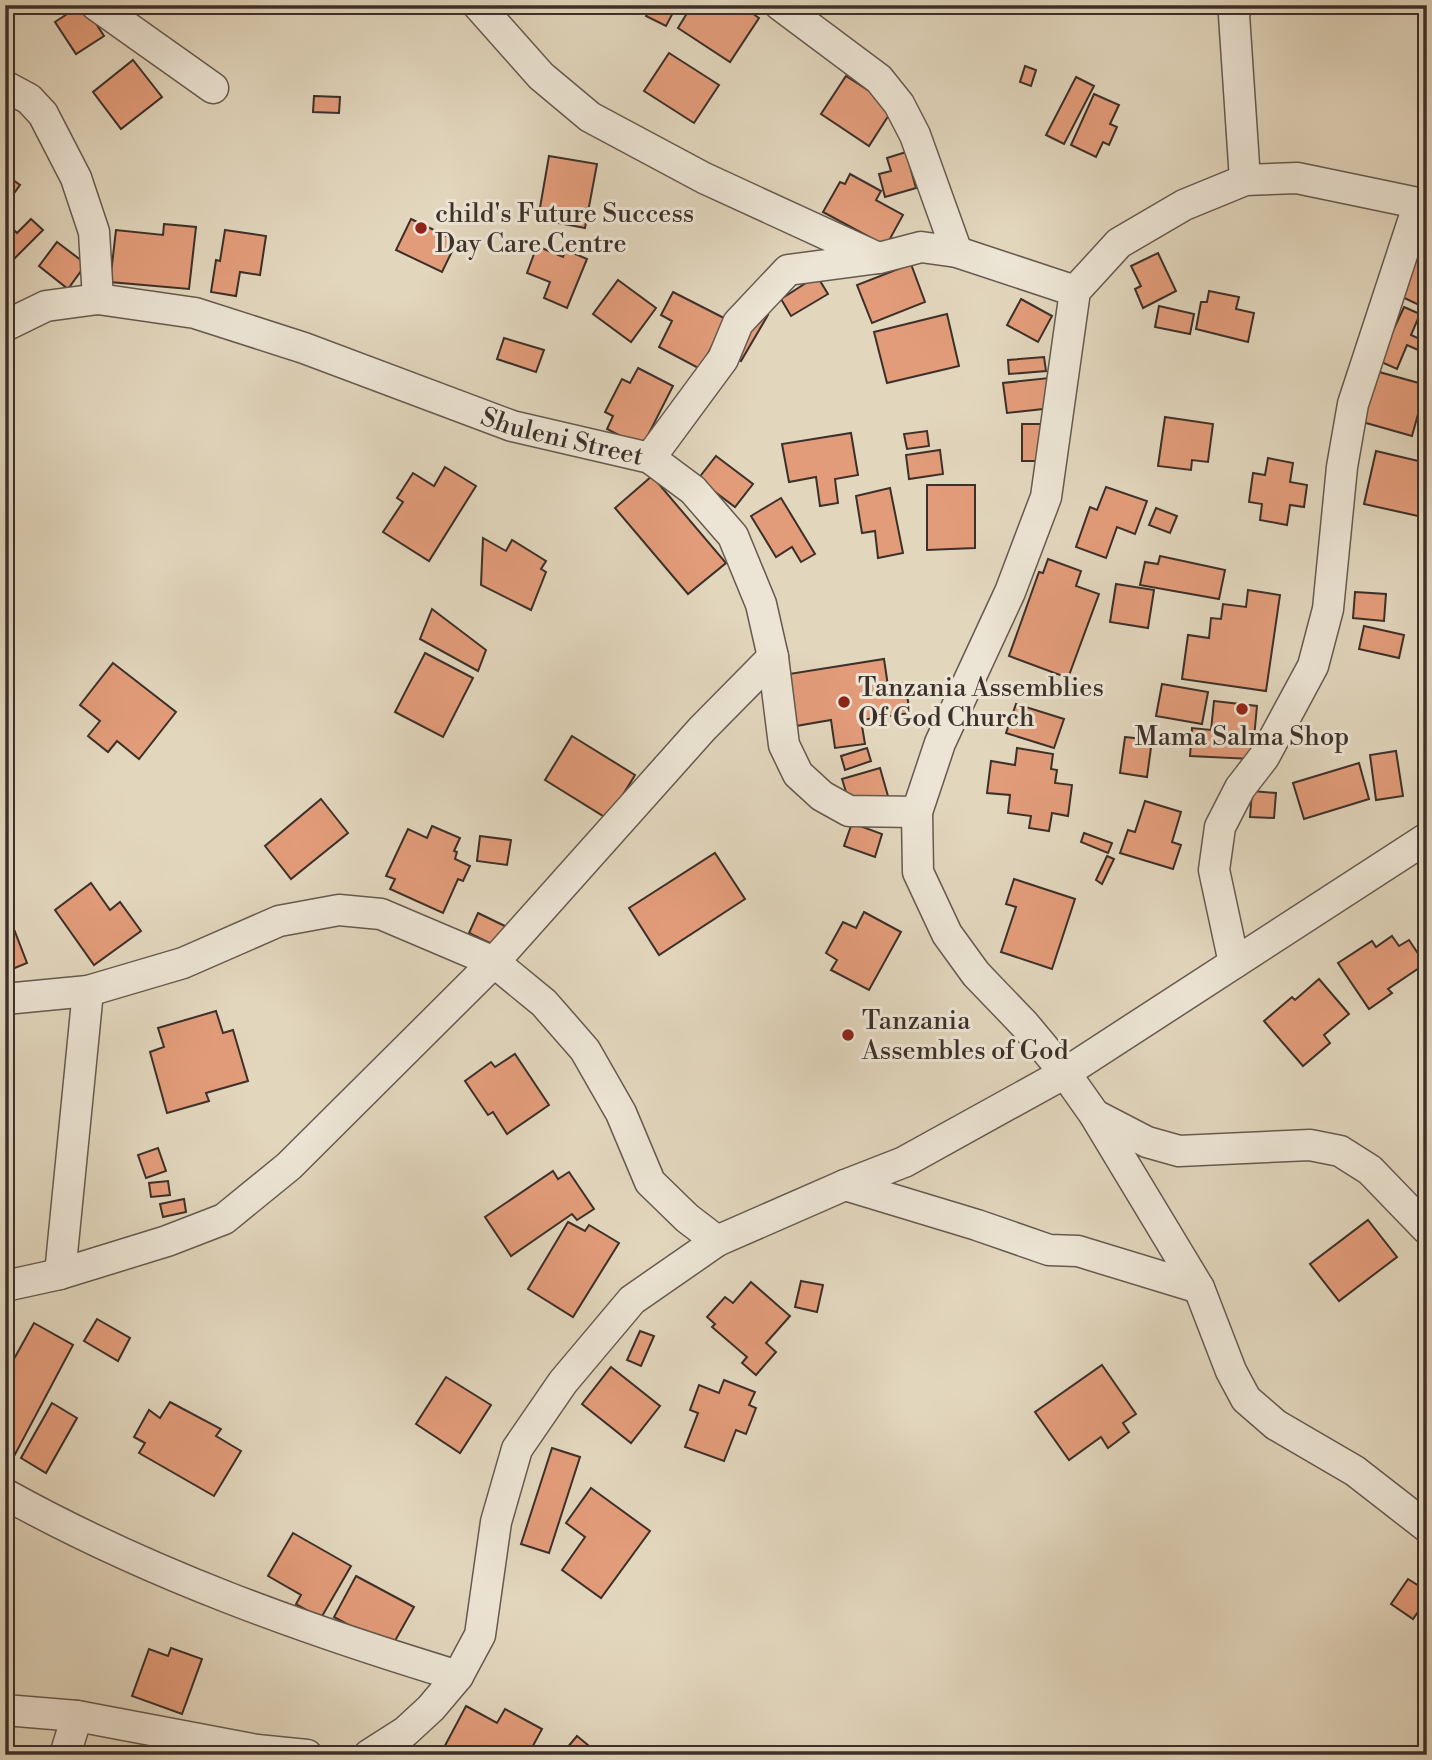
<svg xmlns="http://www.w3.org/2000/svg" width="1432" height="1760" viewBox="0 0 1432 1760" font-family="'Libre Bodoni',serif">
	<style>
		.building { fill: #e39c7a; stroke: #3c302a; stroke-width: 2 }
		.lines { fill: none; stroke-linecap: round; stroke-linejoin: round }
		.minor-casing { stroke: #665a4f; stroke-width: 33 }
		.minor { stroke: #ece4d4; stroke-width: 30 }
		.poi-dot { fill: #8f2418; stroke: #ece4d4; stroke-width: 2.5 }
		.labels { text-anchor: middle; stroke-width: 6; stroke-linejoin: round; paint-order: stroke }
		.poi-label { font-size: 26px; fill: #3c302a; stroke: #ece4d4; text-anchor: start }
		.street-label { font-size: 26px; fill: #3c302a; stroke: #ece4d4 }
	</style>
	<rect width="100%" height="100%" fill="#e2d6bd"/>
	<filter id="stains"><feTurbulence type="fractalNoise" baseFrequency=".00286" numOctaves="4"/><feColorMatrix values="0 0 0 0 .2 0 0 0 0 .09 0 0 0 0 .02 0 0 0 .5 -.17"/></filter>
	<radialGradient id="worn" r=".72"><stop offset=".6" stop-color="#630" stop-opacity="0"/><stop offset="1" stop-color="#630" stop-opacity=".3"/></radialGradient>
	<g class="building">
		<path d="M 81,5 L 84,5 L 104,36 L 76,54 L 55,22 Z"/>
		<path d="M 652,5 L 677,5 L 666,26 L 646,16 Z"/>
		<path d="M 692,5 L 740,5 L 759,18 L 730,62 L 678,28 Z"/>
		<path d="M 669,53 L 719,85 L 694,123 L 644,91 Z"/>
		<path d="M 133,60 L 162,97 L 121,129 L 93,92 Z"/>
		<path d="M 1025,66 L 1036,70 L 1031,86 L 1020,82 Z"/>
		<path d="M 846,76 L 894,107 L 869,146 L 821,114 Z"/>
		<path d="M 1076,77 L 1094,86 L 1064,144 L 1046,135 Z"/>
		<path d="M 1094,94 L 1119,105 L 1110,124 L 1117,127 L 1109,145 L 1103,142 L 1096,157 L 1071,145 Z"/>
		<path d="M 314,96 L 340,97 L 339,113 L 313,112 Z"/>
		<path d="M 906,152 L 916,188 L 885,197 L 879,174 L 891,171 L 887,158 Z"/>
		<path d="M 549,156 L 597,164 L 585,228 L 538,219 Z"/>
		<path d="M 5,174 L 20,185 L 5,206 Z"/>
		<path d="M 850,174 L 881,191 L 876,200 L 903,215 L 886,246 L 823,212 L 840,182 L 845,184 Z"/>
		<path d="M 31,219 L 43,230 L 9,264 L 5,260 L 5,233 L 11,227 L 17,233 Z"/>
		<path d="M 411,219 L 457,241 L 442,272 L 396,250 Z"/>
		<path d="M 164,224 L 196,227 L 189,289 L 110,282 L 116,230 L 163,235 Z"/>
		<path d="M 225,230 L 266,236 L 260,275 L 240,272 L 236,296 L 211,292 L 216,260 L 220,261 Z"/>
		<path d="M 1425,239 L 1427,289 L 1419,305 L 1398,295 Z"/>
		<path d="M 57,242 L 86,264 L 68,289 L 39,266 Z"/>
		<path d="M 537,246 L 563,257 L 566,250 L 587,259 L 567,308 L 544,298 L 550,282 L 527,273 Z"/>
		<path d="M 1158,253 L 1176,291 L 1143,308 L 1135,289 L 1141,286 L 1131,266 Z"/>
		<path d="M 911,264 L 925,302 L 872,323 L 857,285 Z"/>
		<path d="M 817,276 L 828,294 L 791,316 L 781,299 Z"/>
		<path d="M 618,280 L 656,308 L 631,342 L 593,314 Z"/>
		<path d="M 1209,291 L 1239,297 L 1236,309 L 1254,313 L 1248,342 L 1196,329 L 1201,302 L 1207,302 Z"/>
		<path d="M 673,292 L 726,319 L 700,369 L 659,347 L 672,321 L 661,315 Z"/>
		<path d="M 1021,299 L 1052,316 L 1038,342 L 1007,325 Z"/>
		<path d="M 1159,306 L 1194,314 L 1190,334 L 1155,327 Z"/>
		<path d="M 1404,307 L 1420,314 L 1411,335 L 1422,340 L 1418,350 L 1407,345 L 1397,369 L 1379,361 Z"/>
		<path d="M 756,309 L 768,315 L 741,361 L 730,354 Z"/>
		<path d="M 947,314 L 959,366 L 887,383 L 874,332 Z"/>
		<path d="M 504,338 L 544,350 L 536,372 L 497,359 Z"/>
		<path d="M 1044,357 L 1046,371 L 1009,374 L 1008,360 Z"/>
		<path d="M 638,368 L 673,386 L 642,447 L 607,429 L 613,416 L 605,412 L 622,379 L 630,383 Z"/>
		<path d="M 1372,370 L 1426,385 L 1412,436 L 1359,421 Z"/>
		<path d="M 1049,378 L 1052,408 L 1007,413 L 1003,383 Z"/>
		<path d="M 1165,417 L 1213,424 L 1208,462 L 1192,460 L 1191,470 L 1158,466 Z"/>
		<rect x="1022" y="424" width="21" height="37"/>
		<path d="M 927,431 L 929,446 L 907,449 L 904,434 Z"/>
		<path d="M 851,433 L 858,475 L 835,479 L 838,503 L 820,506 L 816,477 L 789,482 L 782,444 Z"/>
		<path d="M 940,450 L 943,474 L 909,479 L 906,455 Z"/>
		<path d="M 1376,451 L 1427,463 L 1427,518 L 1364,504 Z"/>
		<path d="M 716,456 L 753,484 L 735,507 L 698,479 Z"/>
		<path d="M 1268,458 L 1293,463 L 1290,482 L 1307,485 L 1304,507 L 1290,505 L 1287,525 L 1260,520 L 1262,504 L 1249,502 L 1253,473 L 1265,475 Z"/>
		<path d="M 445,467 L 476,486 L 429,561 L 383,532 L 403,502 L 397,498 L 413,473 L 434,486 Z"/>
		<path d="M 652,476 L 726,563 L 688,594 L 615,508 Z"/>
		<path d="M 927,485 L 975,485 L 975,548 L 927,550 Z"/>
		<path d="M 1106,487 L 1147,501 L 1135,534 L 1117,527 L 1106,558 L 1076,547 L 1090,507 L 1097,510 Z"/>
		<path d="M 890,488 L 903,553 L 878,558 L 875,531 L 862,533 L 856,496 Z"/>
		<path d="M 781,498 L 815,554 L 801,562 L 792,547 L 776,557 L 751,516 Z"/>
		<path d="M 1156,508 L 1177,516 L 1170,533 L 1149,525 Z"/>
		<path d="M 483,538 L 506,551 L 512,540 L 546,561 L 541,569 L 546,572 L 531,610 L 481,585 Z"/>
		<path d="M 1160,556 L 1225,570 L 1219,599 L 1140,585 L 1145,562 L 1158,564 Z"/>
		<path d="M 1048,559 L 1081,571 L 1076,586 L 1099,594 L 1068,678 L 1009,656 L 1039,572 L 1043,573 Z"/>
		<path d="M 1116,584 L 1154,590 L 1148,628 L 1110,622 Z"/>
		<path d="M 1248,590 L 1280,595 L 1266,691 L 1182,679 L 1188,635 L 1209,638 L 1211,618 L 1221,619 L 1223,604 L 1246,607 Z"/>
		<path d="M 1355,592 L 1386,594 L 1384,621 L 1353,618 Z"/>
		<path d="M 432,609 L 486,650 L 478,671 L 420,639 Z"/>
		<path d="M 1364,626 L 1404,635 L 1399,658 L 1359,649 Z"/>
		<path d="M 425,653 L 473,678 L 443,737 L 395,712 Z"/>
		<path d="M 884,659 L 888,686 L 905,683 L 910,713 L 861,720 L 865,744 L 835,748 L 831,720 L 796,726 L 789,674 Z"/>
		<path d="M 113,663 L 176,712 L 139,759 L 117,741 L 108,752 L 88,736 L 100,721 L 80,705 Z"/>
		<path d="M 1162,684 L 1208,692 L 1202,724 L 1156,716 Z"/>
		<path d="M 1214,701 L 1257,706 L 1252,759 L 1190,756 L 1192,728 L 1211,730 Z"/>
		<path d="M 1016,704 L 1064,719 L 1054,748 L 1006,733 Z"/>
		<path d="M 572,736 L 635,775 L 608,819 L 545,780 Z"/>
		<path d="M 1125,737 L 1152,740 L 1147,777 L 1120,773 Z"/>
		<path d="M 867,748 L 871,761 L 845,770 L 841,756 Z"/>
		<path d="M 1017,748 L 1053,754 L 1051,769 L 1057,770 L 1055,783 L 1072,785 L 1068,816 L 1052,813 L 1049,831 L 1029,828 L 1031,816 L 1008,813 L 1010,795 L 987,793 L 991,761 L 1015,765 Z"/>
		<path d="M 1396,751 L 1403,796 L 1376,800 L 1370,755 Z"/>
		<path d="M 1359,763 L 1369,799 L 1304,819 L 1293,783 Z"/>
		<path d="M 880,768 L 888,796 L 851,808 L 842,779 Z"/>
		<path d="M 1252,791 L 1276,793 L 1274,818 L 1250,817 Z"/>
		<path d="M 321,799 L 348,833 L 291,879 L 265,846 Z"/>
		<path d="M 1145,801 L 1181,812 L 1172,842 L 1181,845 L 1173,869 L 1120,853 L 1128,830 L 1135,832 Z"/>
		<path d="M 852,823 L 882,834 L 875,857 L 844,846 Z"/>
		<path d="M 432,826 L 460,838 L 454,851 L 457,852 L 455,859 L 470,866 L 463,881 L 458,879 L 443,913 L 390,889 L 395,879 L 386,876 L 408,829 L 427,838 Z"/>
		<path d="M 1084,833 L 1112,843 L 1108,853 L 1081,842 Z"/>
		<path d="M 480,836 L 511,840 L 507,865 L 477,861 Z"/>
		<path d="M 715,853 L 745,899 L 659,955 L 629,908 Z"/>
		<path d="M 1107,856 L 1114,859 L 1102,884 L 1096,880 Z"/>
		<path d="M 1014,879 L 1075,899 L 1052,969 L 1001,952 L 1016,907 L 1006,904 Z"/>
		<path d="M 91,883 L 110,910 L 120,902 L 141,931 L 94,965 L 55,910 Z"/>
		<path d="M 7,911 L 27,963 L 5,972 L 5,912 Z"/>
		<path d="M 864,912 L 901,932 L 869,990 L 831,970 L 837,960 L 826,953 L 843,922 L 856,928 Z"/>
		<path d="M 478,913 L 509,928 L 500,948 L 469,933 Z"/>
		<path d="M 1392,936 L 1399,946 L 1409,940 L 1425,964 L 1388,989 L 1392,993 L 1369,1009 L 1338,963 L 1372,941 L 1376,947 Z"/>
		<path d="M 1319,979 L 1349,1014 L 1324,1035 L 1330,1043 L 1303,1066 L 1264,1021 L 1292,997 L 1295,1000 Z"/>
		<path d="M 216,1011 L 223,1033 L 233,1030 L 248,1081 L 206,1093 L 209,1101 L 167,1113 L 150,1052 L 164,1047 L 158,1028 Z"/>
		<path d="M 515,1054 L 549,1105 L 507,1134 L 493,1112 L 488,1115 L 465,1081 L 491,1062 L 495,1067 Z"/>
		<path d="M 158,1148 L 166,1171 L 146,1178 L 138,1155 Z"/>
		<path d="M 553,1171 L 558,1179 L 569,1172 L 594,1209 L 577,1220 L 572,1214 L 511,1256 L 485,1217 Z"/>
		<path d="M 168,1181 L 170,1195 L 151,1197 L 149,1183 Z"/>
		<path d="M 184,1199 L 186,1212 L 163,1217 L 160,1204 Z"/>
		<path d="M 1368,1220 L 1397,1257 L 1339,1301 L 1310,1264 Z"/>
		<path d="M 568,1222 L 585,1231 L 589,1225 L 619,1243 L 573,1317 L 528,1289 Z"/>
		<path d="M 801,1281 L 823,1285 L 817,1312 L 795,1307 Z"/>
		<path d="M 751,1282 L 790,1316 L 766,1343 L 776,1352 L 756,1375 L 742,1363 L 747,1357 L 712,1327 L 715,1324 L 707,1317 L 725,1297 L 733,1303 Z"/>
		<path d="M 97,1319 L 130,1338 L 118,1361 L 84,1341 Z"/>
		<path d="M 34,1323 L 73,1345 L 11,1462 L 5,1459 L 5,1375 Z"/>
		<path d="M 640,1331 L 654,1336 L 641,1366 L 627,1360 Z"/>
		<path d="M 1102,1365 L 1136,1414 L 1123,1423 L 1129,1432 L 1108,1448 L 1101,1437 L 1069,1460 L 1035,1412 Z"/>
		<path d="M 611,1367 L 660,1406 L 631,1443 L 582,1404 Z"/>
		<path d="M 446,1377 L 491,1405 L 460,1453 L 416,1424 Z"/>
		<path d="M 724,1380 L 755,1392 L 749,1405 L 756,1408 L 746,1434 L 736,1430 L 724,1461 L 685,1447 L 698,1413 L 690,1410 L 699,1385 L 719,1393 Z"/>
		<path d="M 170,1402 L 221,1429 L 216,1436 L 241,1451 L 214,1496 L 139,1453 L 145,1443 L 134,1437 L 149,1410 L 160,1418 Z"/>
		<path d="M 52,1403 L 77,1418 L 46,1473 L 21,1458 Z"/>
		<path d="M 552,1448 L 580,1457 L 549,1553 L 521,1544 Z"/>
		<path d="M 591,1488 L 650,1531 L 601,1598 L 562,1570 L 585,1537 L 566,1523 Z"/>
		<path d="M 293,1533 L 351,1566 L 321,1618 L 296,1604 L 301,1595 L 268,1576 Z"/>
		<path d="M 356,1576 L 414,1607 L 391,1648 L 334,1617 Z"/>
		<path d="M 1408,1579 L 1427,1591 L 1427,1599 L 1413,1619 L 1391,1604 Z"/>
		<path d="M 171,1648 L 202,1659 L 182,1714 L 132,1696 L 149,1649 L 168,1656 Z"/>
		<path d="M 466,1706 L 497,1723 L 505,1709 L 542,1729 L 528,1755 L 440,1755 Z"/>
		<path d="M 577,1736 L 600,1755 L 561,1755 Z"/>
	</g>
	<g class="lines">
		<g class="minor-casing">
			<g id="minor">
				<path d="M 96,5 L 213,88"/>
				<path d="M 478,5 L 541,76 L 590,117 L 704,178 L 878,258"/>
				<path d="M 780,5 L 879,79 L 899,104 L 915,135 L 957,252"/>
				<path d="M 1237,5 L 1234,15 L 1245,180"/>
				<path d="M 5,86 L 29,99 L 43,114 L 76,178 L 94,232 L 98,299"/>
				<path d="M 1427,205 L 1297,178 L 1245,180 L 1184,205 L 1119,243 L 1075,291 L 1046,497 L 1010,592 L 940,743 L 917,812 L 918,872 L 947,934 L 976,974 L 1025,1025 L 1065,1073 L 1094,1114 L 1199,1288 L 1231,1371 L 1246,1399 L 1276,1425 L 1355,1471 L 1427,1527"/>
				<path id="s1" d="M 5,326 L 46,306 L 98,299 L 195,313 L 304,348 L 512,426 L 650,458 L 693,490 L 733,536 L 761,604 L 773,657 L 784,745 L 798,774 L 822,796 L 849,811 L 917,812"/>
				<path d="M 650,458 L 723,359 L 738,323 L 788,270 L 879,258 L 921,247 L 957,252 L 1075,291"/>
				<path d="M 1234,963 L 1214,870 L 1220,827 L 1240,788 L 1264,757 L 1313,666 L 1328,609 L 1342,467 L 1353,404 L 1419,203"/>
				<path d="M 5,999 L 88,991 L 183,963 L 279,921 L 339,910 L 381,914 L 494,962 L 544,1003 L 585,1050 L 621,1113 L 650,1182 L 687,1218 L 717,1241"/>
				<path d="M 1095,1115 L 1147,1142 L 1179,1151 L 1310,1145 L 1340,1151 L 1370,1170 L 1427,1229"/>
				<path d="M 845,1185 L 977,1225 L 1049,1250 L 1078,1251 L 1199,1288"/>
				<path d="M 60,1274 L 88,991"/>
				<path d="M 5,1286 L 60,1274 L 167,1241 L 224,1219 L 289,1166 L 494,962 L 702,729 L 773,657"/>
				<path d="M 5,1494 C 147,1573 303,1629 458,1676"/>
				<path d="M 5,1710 L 77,1716 L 257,1750 L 307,1755"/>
				<path d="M 65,1755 L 77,1716"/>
				<path d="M 369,1755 L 405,1732 L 431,1708 L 458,1676 L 480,1635 L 496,1522 L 517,1449 L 563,1382 L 632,1300 L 717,1241 L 845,1185 L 904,1162 L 1065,1073 L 1427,838"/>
			</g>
		</g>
		<use href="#minor" class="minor"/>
	</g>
	<g class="poi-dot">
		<circle cx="421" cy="228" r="7"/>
		<circle cx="844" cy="702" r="7"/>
		<circle cx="1242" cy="709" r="7"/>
		<circle cx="848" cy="1035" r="7"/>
	</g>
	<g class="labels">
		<g class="poi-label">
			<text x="435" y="222">child's Future Success<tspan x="435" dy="30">Day Care Centre</tspan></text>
			<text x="858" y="696">Tanzania Assemblies<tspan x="858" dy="30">Of God Church</tspan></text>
			<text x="1242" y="745" text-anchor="middle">Mama Salma Shop</text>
			<text x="862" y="1029">Tanzania<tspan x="862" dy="30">Assembles of God</tspan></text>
		</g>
		<g class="street-label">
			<text dy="9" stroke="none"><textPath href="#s1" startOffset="584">Shuleni Street</textPath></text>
		</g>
	</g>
	<rect width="1432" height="1760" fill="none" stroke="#e2d6bd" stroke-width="28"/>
	<rect x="7" y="7" width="1418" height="1746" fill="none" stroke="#3c302a" stroke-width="3.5"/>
	<rect x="14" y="14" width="1404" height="1732" fill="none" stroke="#3c302a" stroke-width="2"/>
	<rect width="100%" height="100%" filter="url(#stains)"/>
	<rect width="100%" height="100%" fill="url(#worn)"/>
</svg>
